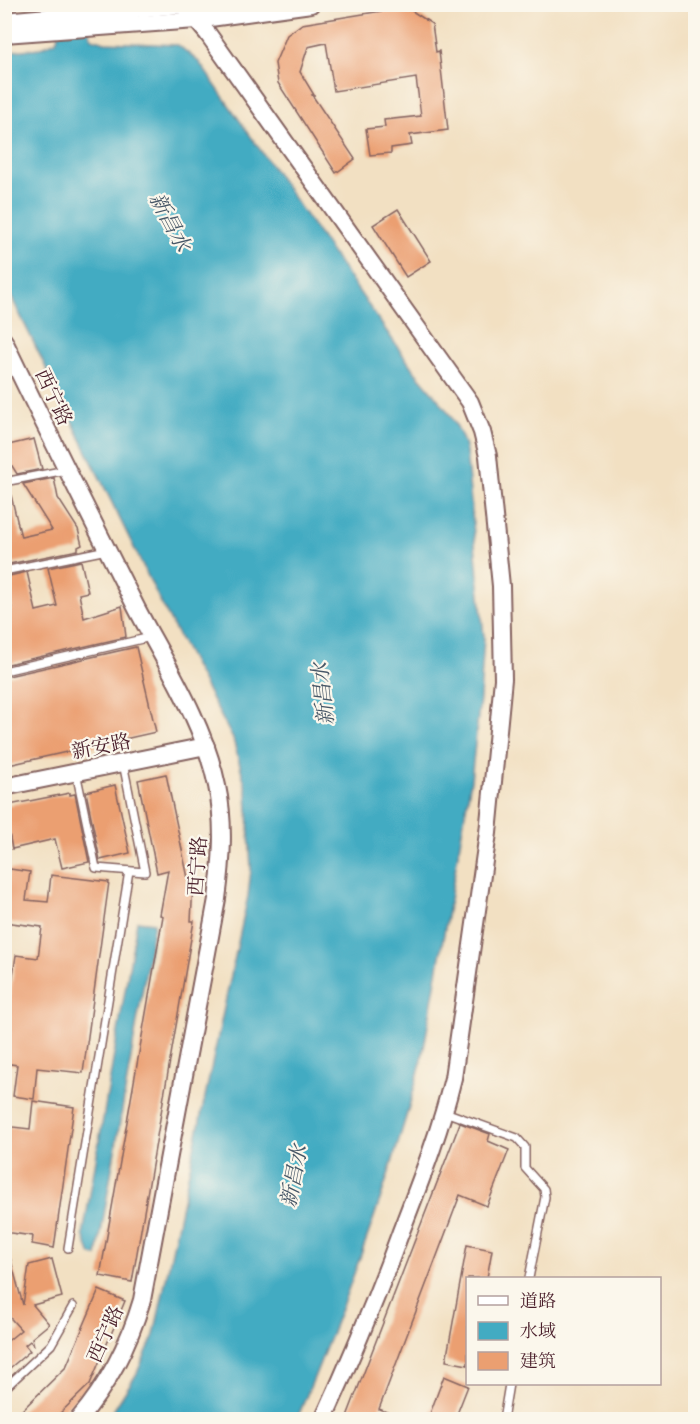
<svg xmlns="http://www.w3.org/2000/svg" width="700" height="1424" viewBox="0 0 700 1424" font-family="Cardo,'Noto Serif SC',serif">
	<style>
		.water { fill: #42abc2; stroke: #466576; stroke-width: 1.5 }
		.building { fill: #eb9f71 }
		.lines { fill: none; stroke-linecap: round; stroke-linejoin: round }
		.service-casing { stroke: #856360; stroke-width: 10 }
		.tertiary-casing { stroke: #856360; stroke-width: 20 }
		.service { stroke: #fff; stroke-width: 7 }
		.tertiary { stroke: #fff; stroke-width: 16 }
		.labels { text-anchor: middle; stroke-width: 4.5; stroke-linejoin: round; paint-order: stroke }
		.street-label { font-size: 20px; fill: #4a1f2b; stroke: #fbf7ec }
		.water-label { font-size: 21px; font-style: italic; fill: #475767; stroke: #fbf7ec }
	</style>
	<rect width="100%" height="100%" fill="#fbf7ec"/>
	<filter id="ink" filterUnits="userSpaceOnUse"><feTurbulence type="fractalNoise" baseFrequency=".0167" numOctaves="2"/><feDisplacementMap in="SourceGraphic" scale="12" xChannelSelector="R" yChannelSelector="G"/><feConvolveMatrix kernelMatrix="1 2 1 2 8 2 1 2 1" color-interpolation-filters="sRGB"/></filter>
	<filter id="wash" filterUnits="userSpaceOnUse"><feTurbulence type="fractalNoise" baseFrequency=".008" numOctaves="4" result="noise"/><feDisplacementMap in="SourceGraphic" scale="24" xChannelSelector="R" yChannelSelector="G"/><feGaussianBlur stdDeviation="1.35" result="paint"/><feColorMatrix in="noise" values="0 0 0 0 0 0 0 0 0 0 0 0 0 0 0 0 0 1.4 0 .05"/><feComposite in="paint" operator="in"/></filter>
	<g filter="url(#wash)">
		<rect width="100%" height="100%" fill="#f2e0c2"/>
		<g class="water">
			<path d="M 50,5 L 93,5 L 88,10 L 89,32 L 92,38 L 105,42 L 178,45 L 199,62 L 415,372 C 436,397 459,419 466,451 L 484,637 L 480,698 L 471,780 L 422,1059 C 390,1182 346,1302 297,1419 L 108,1419 L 136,1375 L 154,1335 L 248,896 L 251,869 L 247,792 L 233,739 L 162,605 L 5,284 L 5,52 L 40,48 L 56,41 L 58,36 Z"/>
			<path d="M 137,921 L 154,923 L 97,1256 L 91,1255 L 83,1235 Z"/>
		</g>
		<g id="blocks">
			<g class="building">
				<path d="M 406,7 L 432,24 L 436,52 L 439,51 L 448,130 L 410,135 L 412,145 L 391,148 L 391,153 L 370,155 L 366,129 L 385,127 L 384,120 L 421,116 L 416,78 L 334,91 L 326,43 L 308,47 L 300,72 L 314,95 L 312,95 L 355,159 L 336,173 L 278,83 L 275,63 L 287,35 L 302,24 Z"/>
				<path d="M 398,209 L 431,261 L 406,277 L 373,225 Z"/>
				<path d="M 34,439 L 42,469 L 17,474 L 4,453 L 4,446 Z"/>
				<path d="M 54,478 L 58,498 L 78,529 L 82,545 L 78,547 L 78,550 L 4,565 L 4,488 L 9,487 L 21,537 L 52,530 L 23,484 Z"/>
				<path d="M 81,561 L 88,592 L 79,594 L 84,618 L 122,606 L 126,637 L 4,665 L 4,610 L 12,609 L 5,577 L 27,572 L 36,611 L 57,606 L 48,568 Z"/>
				<path d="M 136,647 L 156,732 L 4,766 L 4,677 Z"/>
				<path d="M 166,774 L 189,883 L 193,884 L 191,921 L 194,921 L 132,1282 L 100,1276 L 163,916 L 160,915 L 168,870 L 157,873 L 138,780 Z"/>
				<path d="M 115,785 L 130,853 L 100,860 L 86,792 Z"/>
				<path d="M 70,793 L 70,795 L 75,794 L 89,862 L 62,868 L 55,839 L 12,849 L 4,806 Z"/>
				<path d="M 10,869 L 30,872 L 26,900 L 48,902 L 51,875 L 109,882 L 83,1073 L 37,1068 L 34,1099 L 13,1096 L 17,1065 L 4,1063 L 4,1036 L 16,955 L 38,958 L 42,927 L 4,922 L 4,897 Z"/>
				<path d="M 33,1101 L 74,1107 L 54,1248 L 32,1244 L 33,1236 L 4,1232 L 4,1126 L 30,1129 Z"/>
				<path d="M 460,1123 L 490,1134 L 488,1141 L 509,1150 L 487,1206 L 460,1195 L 379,1409 L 404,1419 L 346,1419 Z"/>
				<path d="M 467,1245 L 492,1250 L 487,1278 L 468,1278 L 468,1365 L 446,1361 Z"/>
				<path d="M 4,1250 L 8,1250 L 23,1305 L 29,1265 L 52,1259 L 62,1297 L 33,1305 L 49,1324 L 32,1338 L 34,1346 L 30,1341 L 25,1345 L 30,1351 L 4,1373 L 4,1344 L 21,1330 L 4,1311 Z"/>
				<path d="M 99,1290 L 125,1301 L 90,1384 L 54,1419 L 13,1419 L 66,1367 Z"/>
				<path d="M 444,1376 L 468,1386 L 455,1419 L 428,1419 Z"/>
			</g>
		</g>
	</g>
	<g filter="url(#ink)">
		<use href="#blocks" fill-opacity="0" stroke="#856360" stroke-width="1.5"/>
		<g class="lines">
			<g class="service-casing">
				<g id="service">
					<path d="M 4,482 L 66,470"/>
					<path d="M 4,571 L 107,550"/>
					<path d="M 4,671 L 151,637"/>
					<path d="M 76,772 L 96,868 L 145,872 L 123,763"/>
					<path d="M 445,1112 L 517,1138 L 525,1147 L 525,1168 L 544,1189 L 545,1197 L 529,1278"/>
					<path d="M 68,1248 L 129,871"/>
					<path d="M 4,1389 L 51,1345 L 73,1306"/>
					<path d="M 503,1420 L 509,1384"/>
				</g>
			</g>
			<g class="tertiary-casing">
				<g id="tertiary">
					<path d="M 183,4 L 208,34 L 470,402 L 482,432 L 488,456 L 501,586 L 503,679 L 488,833 L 453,1078 C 440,1132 420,1182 400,1234 C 377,1297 351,1359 323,1420"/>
					<path d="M 4,21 L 191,4"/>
					<path d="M 4,34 L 196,20 L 311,4"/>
					<path d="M 4,341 C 47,431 92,520 137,609 C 167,666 204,723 217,786 C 225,823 222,862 217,899 L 142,1300 C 129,1344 108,1385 78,1420"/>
					<path d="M 4,787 L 206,746"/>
				</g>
			</g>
			<use href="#service" class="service"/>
			<use href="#tertiary" class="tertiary"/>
		</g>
	</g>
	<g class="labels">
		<g class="street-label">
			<text transform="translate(54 397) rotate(65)" y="7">西宁路</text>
			<text transform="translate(101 746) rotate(-11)" y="7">新安路</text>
			<text transform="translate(197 866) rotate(-86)" y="7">西宁路</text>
			<text transform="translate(105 1334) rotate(-66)" y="7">西宁路</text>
		</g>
		<g class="water-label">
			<text transform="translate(170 222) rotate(62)" y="7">新昌水</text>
			<text transform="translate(323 694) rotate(-96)" y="7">新昌水</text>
			<text transform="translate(294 1176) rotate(-79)" y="7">新昌水</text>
		</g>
	</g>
	<rect width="700" height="1424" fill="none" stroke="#fbf7ec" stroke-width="24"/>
	<rect x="466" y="1277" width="195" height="108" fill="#fbf7ec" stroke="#b4a19f" stroke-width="1.5"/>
	<rect x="478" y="1296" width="30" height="9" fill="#ffffff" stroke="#b4a19f" stroke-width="1.5"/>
	<text x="520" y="1307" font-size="18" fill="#4a1f2b">道路</text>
	<rect x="478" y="1322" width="30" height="18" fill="#42abc2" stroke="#b4a19f" stroke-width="1.5"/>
	<text x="520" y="1337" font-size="18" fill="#4a1f2b">水域</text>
	<rect x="478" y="1352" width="30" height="18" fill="#eb9f71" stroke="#b4a19f" stroke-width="1.5"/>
	<text x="520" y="1367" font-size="18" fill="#4a1f2b">建筑</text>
</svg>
